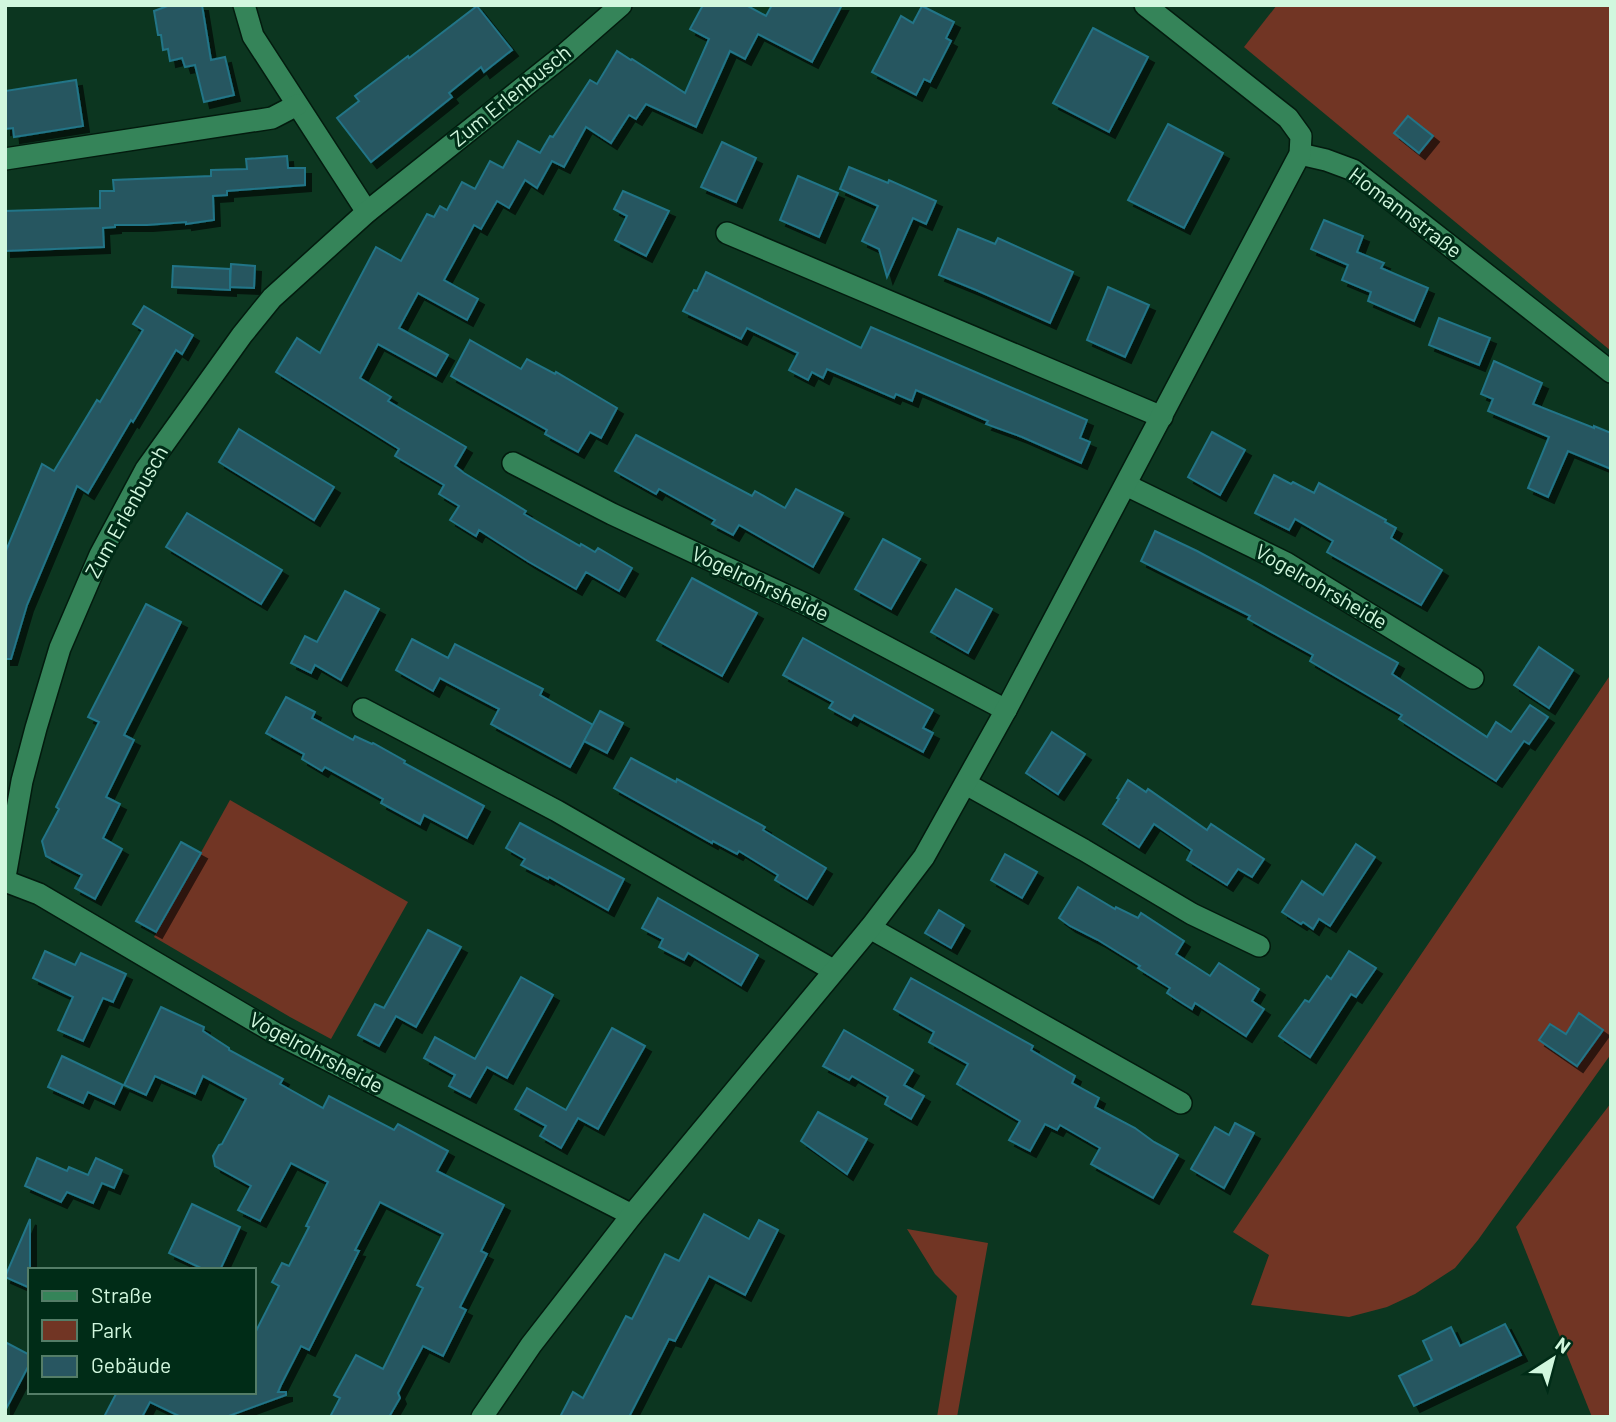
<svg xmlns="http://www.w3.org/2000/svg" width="1616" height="1422" viewBox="0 0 1616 1422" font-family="Barlow,sans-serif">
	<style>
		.green { fill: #713524 }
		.building { fill: #285661; stroke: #217487; stroke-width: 2; filter: url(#shadow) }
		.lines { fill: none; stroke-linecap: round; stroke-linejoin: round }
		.minor-casing { stroke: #031b0e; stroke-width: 24 }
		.minor { stroke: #358459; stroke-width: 21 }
		.labels { text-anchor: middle; stroke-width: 6; stroke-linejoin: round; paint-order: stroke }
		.street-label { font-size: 21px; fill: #d1f7de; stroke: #002c17 }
	</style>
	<defs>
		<filter id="shadow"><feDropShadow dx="6" dy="6" stdDeviation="0" flood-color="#0009"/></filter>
	</defs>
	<rect width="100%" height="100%" fill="#0c3620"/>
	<g class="green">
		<path d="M 1277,5 L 1611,5 L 1611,351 L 1244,47 Z"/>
		<path d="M 1611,674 L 1611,1054 L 1478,1240 L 1455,1268 L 1415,1294 L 1387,1307 L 1349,1317 L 1251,1305 L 1269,1255 L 1233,1232 Z"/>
		<path d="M 230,800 L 408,902 L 331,1039 L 290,1017 L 154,937 Z"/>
		<path d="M 1611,1103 L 1611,1417 L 1592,1417 L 1516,1227 Z"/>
		<path d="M 907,1229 L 988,1243 L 957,1417 L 937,1417 L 957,1296 L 935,1274 Z"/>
	</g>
	<g class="building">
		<path d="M 170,5 L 202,5 L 211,60 L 225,57 L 234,95 L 204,102 L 195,65 L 185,67 L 182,58 L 170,61 L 168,49 L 163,50 L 161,35 L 158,35 L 154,11 Z"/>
		<path d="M 703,5 L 746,5 L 766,16 L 772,5 L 842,5 L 812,62 L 758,34 L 745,59 L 730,51 L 696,127 L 646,104 L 636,119 L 629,115 L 611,143 L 586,127 L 564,167 L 552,161 L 537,188 L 525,180 L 509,208 L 497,201 L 481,229 L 474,225 L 444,280 L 478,299 L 467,320 L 418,293 L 399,328 L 448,355 L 436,376 L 378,344 L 360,378 L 391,397 L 388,401 L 466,447 L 455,466 L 464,473 L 526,511 L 524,514 L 580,546 L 581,544 L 595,552 L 598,548 L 632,568 L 619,591 L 586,572 L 576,589 L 529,562 L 479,530 L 476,536 L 450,520 L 459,506 L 439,494 L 444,485 L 395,456 L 399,449 L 276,372 L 297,338 L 320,353 L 376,247 L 401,261 L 427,214 L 434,217 L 440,206 L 447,210 L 462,182 L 475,189 L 490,161 L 503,168 L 518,141 L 540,153 L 550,136 L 553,137 L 590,80 L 597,84 L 617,51 L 631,60 L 632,59 L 685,93 L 709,39 L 690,29 Z"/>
		<path d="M 477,6 L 512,50 L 484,72 L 481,67 L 449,93 L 452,97 L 371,162 L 337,118 L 359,101 L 355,96 L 408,56 L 409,58 Z"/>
		<path d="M 922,6 L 954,22 L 946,38 L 951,41 L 930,82 L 924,79 L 916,95 L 872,72 L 901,16 L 913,23 Z"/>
		<path d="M 1093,28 L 1148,57 L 1109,132 L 1053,103 Z"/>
		<path d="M 76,80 L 83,126 L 14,137 L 13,128 L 5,129 L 5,91 Z"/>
		<path d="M 1408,116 L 1433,136 L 1419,153 L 1394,133 Z"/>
		<path d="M 1168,124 L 1223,153 L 1184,228 L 1128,200 Z"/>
		<path d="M 722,142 L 756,158 L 736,202 L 701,187 Z"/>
		<path d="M 287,156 L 288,168 L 305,168 L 305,185 L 227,191 L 227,195 L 213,196 L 214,220 L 186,224 L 186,222 L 147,225 L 115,225 L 115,227 L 103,228 L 104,247 L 5,251 L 5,211 L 100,208 L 100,191 L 114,191 L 113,180 L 211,176 L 211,170 L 247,169 L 246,159 Z"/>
		<path d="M 849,167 L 888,183 L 889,180 L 936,201 L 926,224 L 913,218 L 887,277 L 879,249 L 862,241 L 878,206 L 840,189 Z"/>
		<path d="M 798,176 L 838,193 L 819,237 L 780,220 Z"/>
		<path d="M 623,191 L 669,211 L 646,256 L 615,240 L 627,216 L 614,209 Z"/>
		<path d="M 1324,220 L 1363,236 L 1357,252 L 1384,263 L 1381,268 L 1428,288 L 1414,321 L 1368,301 L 1371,292 L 1342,280 L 1348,265 L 1311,249 Z"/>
		<path d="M 958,229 L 995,244 L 998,238 L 1073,272 L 1050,323 L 976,290 L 939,275 Z"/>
		<path d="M 231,264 L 255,266 L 254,288 L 230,287 Z"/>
		<path d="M 173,266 L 230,269 L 230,290 L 172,287 Z"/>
		<path d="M 706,272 L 861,348 L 871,327 L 1087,420 L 1080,438 L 1090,442 L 1081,463 L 1022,437 L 986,424 L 988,421 L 916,390 L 912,401 L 896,394 L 894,398 L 827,369 L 823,378 L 812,372 L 808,380 L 789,370 L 798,353 L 747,328 L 741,339 L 683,311 L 694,290 L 697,291 Z"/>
		<path d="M 1108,287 L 1149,305 L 1125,357 L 1087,340 Z"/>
		<path d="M 144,306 L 193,335 L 182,354 L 176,350 L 133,422 L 131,420 L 88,493 L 77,486 L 27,605 L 11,659 L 5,659 L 5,553 L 42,464 L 54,471 L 97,400 L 100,402 L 143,330 L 133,324 Z"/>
		<path d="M 1439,318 L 1490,338 L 1479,365 L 1429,345 Z"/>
		<path d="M 470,340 L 521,369 L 527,359 L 555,374 L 556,372 L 617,408 L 601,438 L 590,432 L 578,452 L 545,434 L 547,430 L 451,376 Z"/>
		<path d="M 1494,361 L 1542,383 L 1533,404 L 1594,428 L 1594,426 L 1611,433 L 1611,469 L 1568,451 L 1548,497 L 1528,488 L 1549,437 L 1488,411 L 1493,399 L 1481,394 Z"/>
		<path d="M 239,429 L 334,487 L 314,520 L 219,462 Z"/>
		<path d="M 1212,432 L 1245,450 L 1220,495 L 1188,477 Z"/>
		<path d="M 636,435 L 752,496 L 755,491 L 785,508 L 796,489 L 843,513 L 813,567 L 739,525 L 733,535 L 712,524 L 715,520 L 659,489 L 656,494 L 615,471 Z"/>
		<path d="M 1274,475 L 1291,484 L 1293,482 L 1314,493 L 1319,483 L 1386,520 L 1385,522 L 1396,528 L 1391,538 L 1442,570 L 1421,605 L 1327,552 L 1333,541 L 1295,519 L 1289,530 L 1255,513 Z"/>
		<path d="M 187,513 L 282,570 L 261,604 L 166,547 Z"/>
		<path d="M 1155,531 L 1197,551 L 1262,586 L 1398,663 L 1392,674 L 1487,737 L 1496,722 L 1511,732 L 1530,705 L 1548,717 L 1529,744 L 1524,741 L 1496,781 L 1399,719 L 1402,715 L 1310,661 L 1313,655 L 1248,619 L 1250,616 L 1141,561 Z"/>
		<path d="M 883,539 L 920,559 L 891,609 L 855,589 Z"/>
		<path d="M 692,578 L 757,613 L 722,676 L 657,640 Z"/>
		<path d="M 956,589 L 992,609 L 968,653 L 931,632 Z"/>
		<path d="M 345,591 L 379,609 L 341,680 L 315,665 L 311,673 L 291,663 L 305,636 L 317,642 Z"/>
		<path d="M 146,604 L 181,622 L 124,735 L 134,740 L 106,797 L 120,804 L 103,838 L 122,849 L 95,899 L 75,888 L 82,875 L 46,856 L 42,841 L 59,809 L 56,807 L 99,722 L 88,717 Z"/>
		<path d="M 803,638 L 933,710 L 923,728 L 933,733 L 923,752 L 854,715 L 851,720 L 829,708 L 833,702 L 783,675 Z"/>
		<path d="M 412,639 L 448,658 L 455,644 L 543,689 L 540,695 L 593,725 L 570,767 L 491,724 L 499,709 L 440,678 L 433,691 L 396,670 Z"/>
		<path d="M 1539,647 L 1573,670 L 1549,708 L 1514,685 Z"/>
		<path d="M 286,697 L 315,712 L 312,718 L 353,740 L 355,736 L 372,744 L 373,743 L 405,761 L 404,763 L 484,806 L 467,838 L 424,815 L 420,824 L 381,803 L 383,799 L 325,767 L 322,771 L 302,759 L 304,754 L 266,733 Z"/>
		<path d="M 600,711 L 623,723 L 607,753 L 584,741 Z"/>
		<path d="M 1052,732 L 1085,754 L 1058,794 L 1026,773 Z"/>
		<path d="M 631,758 L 676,782 L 677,779 L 765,827 L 763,830 L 826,868 L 807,899 L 775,880 L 778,875 L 739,851 L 737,854 L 713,841 L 712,843 L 614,788 Z"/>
		<path d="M 1128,780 L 1146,792 L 1148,789 L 1207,830 L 1211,824 L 1264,859 L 1252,877 L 1238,869 L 1227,885 L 1187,860 L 1192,850 L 1154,824 L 1139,847 L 1103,824 L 1119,799 L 1117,798 Z"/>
		<path d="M 520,823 L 624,879 L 608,910 L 549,877 L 548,879 L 521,865 L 525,859 L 506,848 Z"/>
		<path d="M 181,842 L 201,853 L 156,932 L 136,921 Z"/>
		<path d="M 1356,844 L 1375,857 L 1330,926 L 1319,919 L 1313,929 L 1303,922 L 1301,924 L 1282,912 L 1302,881 L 1323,895 Z"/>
		<path d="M 1005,854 L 1037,872 L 1022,898 L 991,880 Z"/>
		<path d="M 1078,887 L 1115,909 L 1116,907 L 1138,918 L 1141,913 L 1184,941 L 1176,954 L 1210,976 L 1219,963 L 1259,989 L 1252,1001 L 1264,1009 L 1246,1036 L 1195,1003 L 1192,1009 L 1176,999 L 1167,993 L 1170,988 L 1138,968 L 1140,966 L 1098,940 L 1070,926 L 1059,918 Z"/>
		<path d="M 658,898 L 758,955 L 741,985 L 688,953 L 684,960 L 659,947 L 663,939 L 642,928 Z"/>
		<path d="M 939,910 L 964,925 L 951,948 L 925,933 Z"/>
		<path d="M 428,930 L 461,947 L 416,1027 L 396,1016 L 379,1046 L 358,1035 L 375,1004 L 384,1008 Z"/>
		<path d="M 45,951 L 75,965 L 81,953 L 126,974 L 113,1002 L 103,998 L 83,1041 L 58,1030 L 73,997 L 33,978 Z"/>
		<path d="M 1349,951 L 1376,968 L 1356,997 L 1351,994 L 1310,1057 L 1279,1036 L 1305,1000 L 1309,1002 L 1327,976 L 1331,979 Z"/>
		<path d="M 521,977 L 553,995 L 507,1078 L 487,1067 L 470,1097 L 449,1086 L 455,1075 L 424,1058 L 435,1037 L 475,1059 Z"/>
		<path d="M 911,978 L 1033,1046 L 1031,1050 L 1075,1076 L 1072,1083 L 1099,1098 L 1095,1107 L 1135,1128 L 1154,1142 L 1178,1155 L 1153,1198 L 1091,1164 L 1100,1148 L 1060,1125 L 1057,1130 L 1045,1124 L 1030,1151 L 1009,1140 L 1020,1121 L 957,1084 L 968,1064 L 929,1042 L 934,1032 L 894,1009 Z"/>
		<path d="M 161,1007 L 204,1027 L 203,1031 L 229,1048 L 229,1050 L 283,1079 L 280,1084 L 323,1108 L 329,1096 L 394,1130 L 398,1124 L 448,1151 L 437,1171 L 504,1205 L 481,1251 L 487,1254 L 460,1307 L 466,1310 L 443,1356 L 423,1346 L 398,1393 L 400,1398 L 389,1417 L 330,1417 L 340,1398 L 334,1395 L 356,1355 L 383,1369 L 423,1288 L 417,1285 L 443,1234 L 380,1202 L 355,1250 L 359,1251 L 309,1350 L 301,1346 L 281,1385 L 278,1392 L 286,1392 L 286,1395 L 226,1417 L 181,1417 L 150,1402 L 142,1417 L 104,1417 L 117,1392 L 254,1392 L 254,1335 L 279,1286 L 272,1282 L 282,1263 L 289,1266 L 309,1227 L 306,1226 L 328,1182 L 291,1163 L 260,1221 L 238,1210 L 251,1186 L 215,1166 L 213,1156 L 219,1145 L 222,1144 L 246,1099 L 203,1076 L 195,1094 L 155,1076 L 146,1095 L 124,1085 Z"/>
		<path d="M 1579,1013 L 1603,1030 L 1577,1066 L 1539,1040 L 1550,1024 L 1566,1034 Z"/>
		<path d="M 612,1028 L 645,1046 L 598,1129 L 578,1118 L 561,1148 L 540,1136 L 546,1126 L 515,1109 L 527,1088 L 566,1110 Z"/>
		<path d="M 844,1030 L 913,1070 L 904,1085 L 924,1096 L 911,1119 L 885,1104 L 888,1097 L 852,1076 L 849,1080 L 823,1066 Z"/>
		<path d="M 62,1056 L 123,1085 L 114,1104 L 88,1092 L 83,1103 L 48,1087 Z"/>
		<path d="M 818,1112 L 867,1139 L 847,1174 L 801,1141 Z"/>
		<path d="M 1235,1123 L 1254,1133 L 1224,1188 L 1191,1169 L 1215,1127 L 1229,1135 Z"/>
		<path d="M 37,1158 L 67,1171 L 69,1167 L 88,1175 L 96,1158 L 122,1170 L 114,1188 L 102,1183 L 93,1203 L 67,1192 L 61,1202 L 25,1186 Z"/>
		<path d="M 192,1204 L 240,1227 L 220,1270 L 205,1270 L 169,1253 Z"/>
		<path d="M 704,1214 L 749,1239 L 759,1220 L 778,1230 L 745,1295 L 709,1276 L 675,1341 L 669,1339 L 629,1417 L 560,1417 L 573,1392 L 583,1398 L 626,1316 L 632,1319 L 665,1254 L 679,1261 Z"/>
		<path d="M 30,1219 L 30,1288 L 5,1277 Z"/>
		<path d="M 1505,1324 L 1521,1355 L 1414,1406 L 1399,1376 L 1432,1360 L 1423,1341 L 1451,1327 L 1460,1346 Z"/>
		<path d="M 5,1342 L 30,1355 L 30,1363 L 5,1411 Z"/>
	</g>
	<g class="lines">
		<g class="minor-casing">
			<g id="minor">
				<path d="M 244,5 L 253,36 L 367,212"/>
				<path d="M 1300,154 L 1326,160 L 1353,170 L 1611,372"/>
				<path d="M 5,159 L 272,118 L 297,105"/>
				<path d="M 727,233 L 1162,417"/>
				<path d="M 513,463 L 612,514 L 809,606 L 1006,710"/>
				<path d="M 1126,485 L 1286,563 L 1473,678"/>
				<path d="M 363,709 L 557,811 L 833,970"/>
				<path d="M 966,784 L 1084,850 L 1192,914 L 1259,946"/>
				<path d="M 5,877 L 22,781 L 36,728 L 60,648 L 100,555 L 146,469 L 242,335 L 272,298 L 367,212 L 565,54 L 621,5"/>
				<path d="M 5,881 L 39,894 L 275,1033 L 632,1215"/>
				<path d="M 870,928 L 1181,1103"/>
				<path d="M 482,1417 L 531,1345 L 632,1215 L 870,928 L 924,857 L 1006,710 L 1300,154 L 1301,136 L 1288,118 L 1145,5"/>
			</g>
		</g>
		<use href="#minor" class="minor"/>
	</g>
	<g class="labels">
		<g class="street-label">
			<text transform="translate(511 96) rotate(-39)" y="7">Zum Erlenbusch</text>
			<text transform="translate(1405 213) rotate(37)" y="7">Homannstraße</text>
			<text transform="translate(127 512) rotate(-61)" y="7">Zum Erlenbusch</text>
			<text transform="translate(760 584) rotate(25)" y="7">Vogelrohrsheide</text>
			<text transform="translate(1321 587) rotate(30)" y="7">Vogelrohrsheide</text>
			<text transform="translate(316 1053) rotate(28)" y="7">Vogelrohrsheide</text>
		</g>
	</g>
	<rect width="1616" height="1422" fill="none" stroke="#d1f7de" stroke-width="14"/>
	<rect x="28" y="1268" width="228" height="126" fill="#002c17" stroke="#547d67" stroke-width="2"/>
	<rect x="42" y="1291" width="35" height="10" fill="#358459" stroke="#547d67" stroke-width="2"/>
	<text x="91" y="1303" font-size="21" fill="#d1f7de">Straße</text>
	<rect x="42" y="1320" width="35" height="21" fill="#713524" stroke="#547d67" stroke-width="2"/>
	<text x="91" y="1338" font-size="21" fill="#d1f7de">Park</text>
	<rect x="42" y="1356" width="35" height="21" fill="#285661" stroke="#547d67" stroke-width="2"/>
	<text x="91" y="1373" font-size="21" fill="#d1f7de">Gebäude</text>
	<g transform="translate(1553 1359) rotate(36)" stroke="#002c17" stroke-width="5" paint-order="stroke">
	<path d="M0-5L12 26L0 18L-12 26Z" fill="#d1f7de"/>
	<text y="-10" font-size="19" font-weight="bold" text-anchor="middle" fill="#d1f7de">N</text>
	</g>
</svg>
